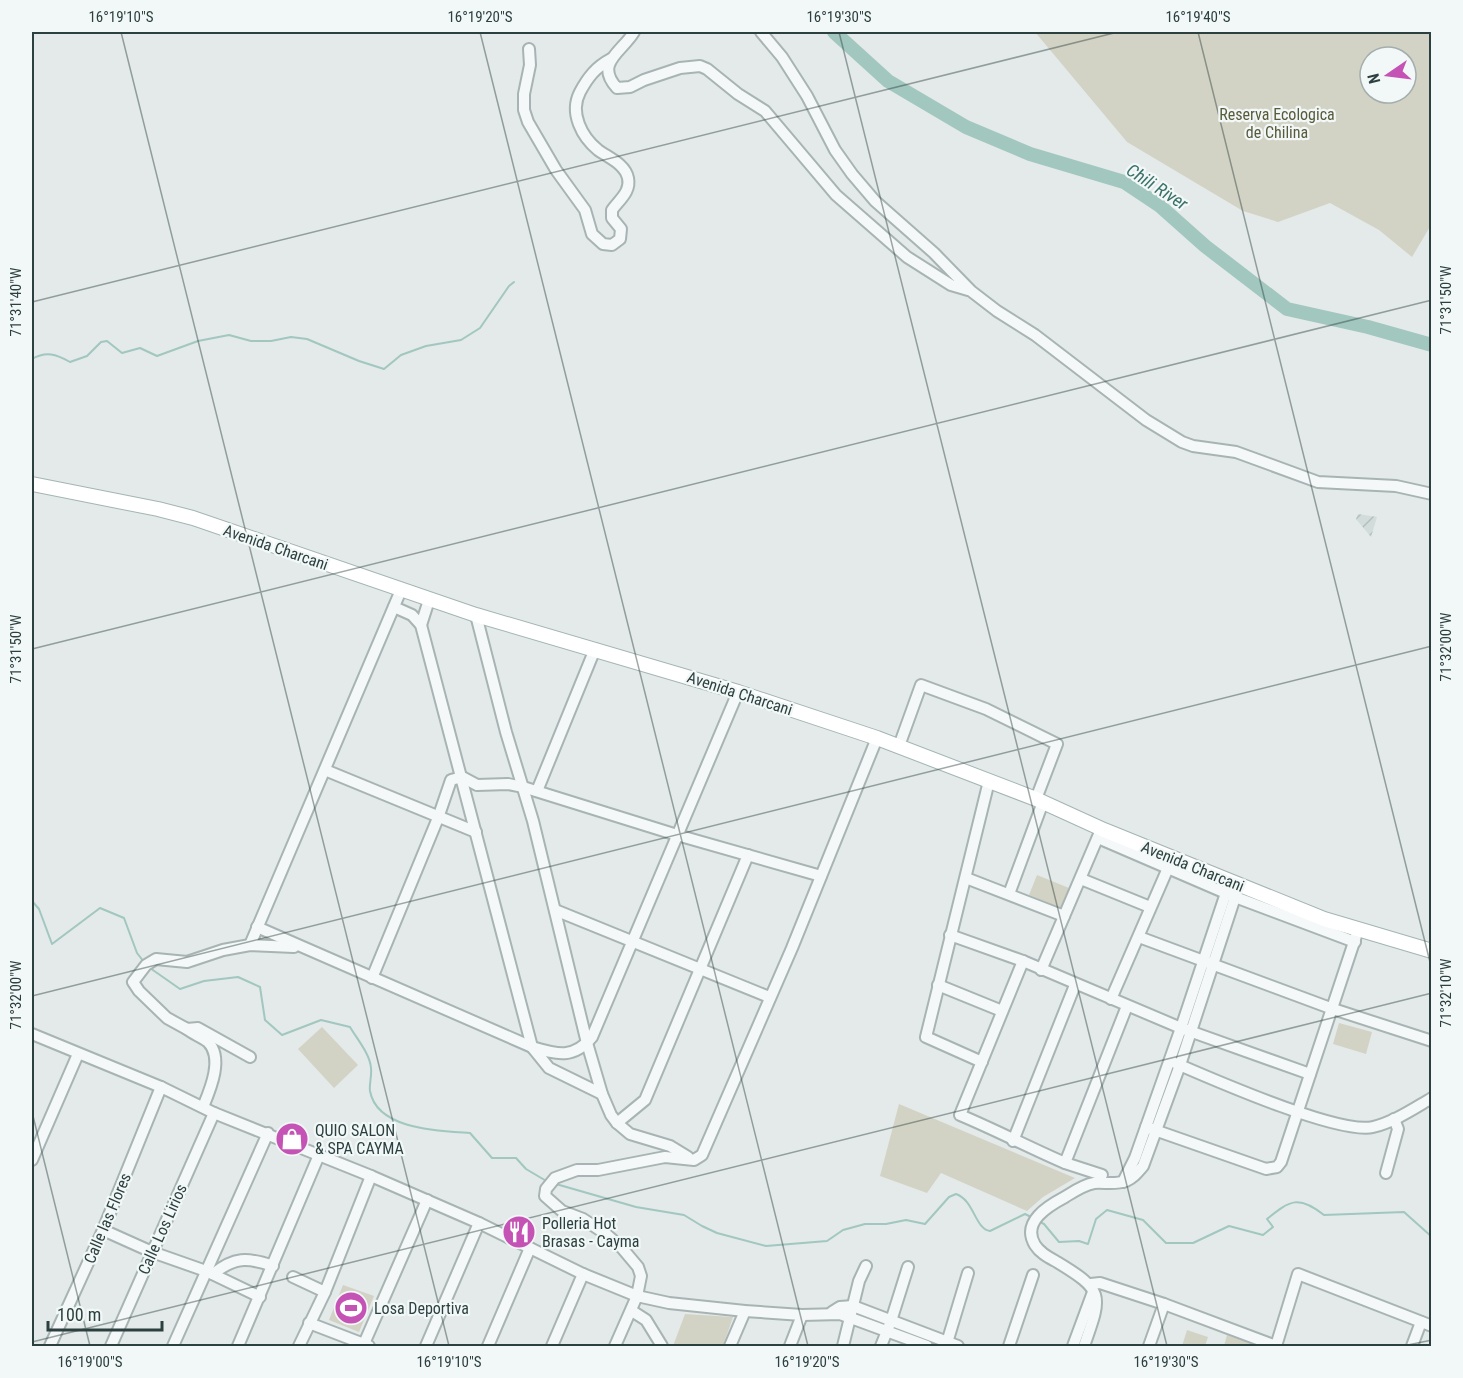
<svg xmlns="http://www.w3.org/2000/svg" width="1463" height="1378" viewBox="0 0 1463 1378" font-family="'Roboto Condensed',sans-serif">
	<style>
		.industrial { fill: url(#industrial-furrows) }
		.green { fill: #d3d3c5; fill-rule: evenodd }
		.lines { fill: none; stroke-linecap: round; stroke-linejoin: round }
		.stream { stroke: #a1c7bf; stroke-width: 2 }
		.river { stroke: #a1c7bf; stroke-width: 14 }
		.minor-casing { stroke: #a8b4b3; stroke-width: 14 }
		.major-casing { stroke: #a3b5b3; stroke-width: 16 }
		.minor { stroke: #f5f8f8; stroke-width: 10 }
		.major { stroke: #fff; stroke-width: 14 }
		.ticks { fill: none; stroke: #2c413f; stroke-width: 1.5; stroke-opacity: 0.45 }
		.labels { text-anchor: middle; stroke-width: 4.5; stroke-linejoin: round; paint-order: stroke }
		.park-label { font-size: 16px; fill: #585b3a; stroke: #f2f7f7 }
		.street-label { font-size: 16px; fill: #2c413f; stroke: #f2f7f7 }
		.poi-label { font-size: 16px; fill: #2c413f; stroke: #f2f7f7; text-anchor: start }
		.water-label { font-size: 18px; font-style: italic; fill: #397168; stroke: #f2f7f7 }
		.neatline { fill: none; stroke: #2c413f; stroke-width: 2 }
		.ticks-label { font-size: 15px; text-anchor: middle; fill: #2c413f }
	</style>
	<defs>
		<pattern id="industrial-furrows" width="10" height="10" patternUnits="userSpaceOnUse" patternTransform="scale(1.5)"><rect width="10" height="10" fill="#d1dcdb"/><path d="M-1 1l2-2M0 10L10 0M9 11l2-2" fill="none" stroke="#b4bebd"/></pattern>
	</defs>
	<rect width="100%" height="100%" fill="#e3eae9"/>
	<path class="industrial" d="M 1358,514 L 1377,517 L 1371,537 L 1356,519 Z"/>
	<g class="green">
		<path d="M 1035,32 L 1431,32 L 1431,225 L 1412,257 L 1379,230 L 1330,203 L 1278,222 L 1243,211 L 1127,142 ZM 1370,57 L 1406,57 L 1406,93 L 1370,93 Z"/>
		<path d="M 1037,875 L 1069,888 L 1061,908 L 1029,895 Z"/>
		<path d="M 1339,1023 L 1372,1032 L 1366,1054 L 1333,1044 Z"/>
		<path d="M 322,1027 L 358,1065 L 334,1088 L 298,1049 Z"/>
		<path d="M 899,1104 L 1075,1178 L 1043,1197 L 1027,1211 L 941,1173 L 927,1193 L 880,1176 Z"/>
		<path d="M 343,1285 L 374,1296 L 359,1332 L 329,1320 Z"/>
		<path d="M 685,1314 L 733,1317 L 723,1346 L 673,1346 Z"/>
		<path d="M 1187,1330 L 1208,1337 L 1205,1346 L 1182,1346 Z"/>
		<path d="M 1227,1335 L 1258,1346 L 1224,1346 Z"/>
	</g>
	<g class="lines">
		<g class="stream">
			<path d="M 32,359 C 46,351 56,354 70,362 L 87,356 L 101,342 L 107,341 L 122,353 L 140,348 L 157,356 L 198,341 L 229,335 L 251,341 L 271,341 L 291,337 L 307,339 L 359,361 L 384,369 L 401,355 L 426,346 L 461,340 L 480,328 L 509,286 L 514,282"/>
			<path d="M 32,901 L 39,909 L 52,944 L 100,908 L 124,918 L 137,953 L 144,962"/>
			<path d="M 150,968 L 180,989 L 204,981 L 238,977 L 260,987 L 265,1020 L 282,1035 L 321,1020 L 350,1027 C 357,1039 370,1054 371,1068 C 372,1076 369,1084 370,1091 C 377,1130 440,1131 470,1133 L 492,1158 L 516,1158 L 526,1169 L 548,1182"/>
			<path d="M 556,1184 L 636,1207 L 684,1215 L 702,1226 L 717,1233 L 766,1246 L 827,1241 L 843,1230 L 865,1224 L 886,1224 L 906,1220 L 925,1224 L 949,1197 L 956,1194 C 974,1200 975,1229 990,1231 L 1025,1214 L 1033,1218"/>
			<path d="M 1038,1221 L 1044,1224 L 1059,1242 L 1079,1241 L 1088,1244 L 1096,1219 L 1107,1210 L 1143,1220 L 1166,1243 L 1193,1243 L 1229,1226 L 1263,1235 L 1273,1227 L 1267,1219 C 1290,1200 1299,1195 1324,1215 L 1404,1212 L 1432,1237"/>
		</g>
		<path class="river" d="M 834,32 L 888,81 L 966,127 L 1030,154 L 1124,182 L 1160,206 L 1205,246 L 1287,309 L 1368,327 L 1432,345"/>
		<g class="minor-casing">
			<g id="minor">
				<path d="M 634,32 C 622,52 594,63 617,88 L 630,87 L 644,80 L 680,68 L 700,66 L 707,69 L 738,94 L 765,111 L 836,195 L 907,257 L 951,285 L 968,290"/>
				<path d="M 761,32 L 782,57 L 807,96 L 835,150 L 852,174 L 875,201 L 934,253 L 971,291 L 997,311 L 1035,335 L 1146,420 L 1182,442 L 1193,446 L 1236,452 L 1318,482 L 1396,486 L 1432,494"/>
				<path d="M 529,49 L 530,65 L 524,94 L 524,110 L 528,122 L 556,170 L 585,210 L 592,234 L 603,244 L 612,245 L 620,239 L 621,229 L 612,218 L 612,210 C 619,200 631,192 628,178 C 625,164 609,158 598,150 C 582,137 569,113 580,92 C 588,77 596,67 611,59"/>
				<path d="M 394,607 L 412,615 L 421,625 L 532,1047 L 549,1068 L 602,1094"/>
				<path d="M 476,615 L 506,732 L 533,821 L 587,1043 L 602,1094 L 611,1115 L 617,1123 L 630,1134 L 670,1146 L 688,1157"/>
				<path d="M 421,625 L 429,600"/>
				<path d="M 899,746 L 921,685 L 986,709 L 1057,744 L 1036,799"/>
				<path d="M 325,770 L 476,832"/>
				<path d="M 537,791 L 595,649"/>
				<path d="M 1098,838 L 1235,897 L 1355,942"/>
				<path d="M 966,878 L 1064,916"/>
				<path d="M 1081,879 L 1150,907"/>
				<path d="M 1009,894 L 1043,802"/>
				<path d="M 555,910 L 769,997"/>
				<path d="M 257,927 L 532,1047 C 556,1054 573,1060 592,1037 L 738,692"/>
				<path d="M 950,935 L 1023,961 L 1181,1028 L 1310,1074"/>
				<path d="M 1139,937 L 1333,1009 L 1432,1041"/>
				<path d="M 250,945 L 401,590"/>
				<path d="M 1023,961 L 960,1115 C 996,1130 1030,1148 1065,1163 L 1127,1006"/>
				<path d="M 1041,970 L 1100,832"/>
				<path d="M 372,978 L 438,818 L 451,780 L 462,777 L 477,785 L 508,784 L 523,787 L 677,835 L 821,876"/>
				<path d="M 938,985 L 1002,1011"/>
				<path d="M 1111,999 L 1168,868"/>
				<path d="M 187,1029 C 193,1034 202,1037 208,1042 C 224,1058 210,1090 203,1107"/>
				<path d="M 32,1034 L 161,1087 L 214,1113 L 371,1176 L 479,1223 L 583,1274 L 637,1296 L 669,1303 L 745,1311 L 802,1315 L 840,1314 L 927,1346"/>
				<path d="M 250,1057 L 198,1028 L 187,1029 L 167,1018 L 139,991 L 133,982 L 146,965 L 156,959 L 187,962 L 223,950 L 250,945 L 294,947"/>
				<path d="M 982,1062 L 926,1037 L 989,781"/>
				<path d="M 1175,1063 C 1212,1079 1339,1135 1373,1127 C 1394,1122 1413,1109 1432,1098"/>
				<path d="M 617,1123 L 645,1100 L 748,855"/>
				<path d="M 1146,1127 L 1266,1169 L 1277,1167 L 1281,1162 L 1358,930"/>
				<path d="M 1013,1141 L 1075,985"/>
				<path d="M 32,1160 L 78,1054"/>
				<path d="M 1065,1163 L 1102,1175"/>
				<path d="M 1386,1173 L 1398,1129 L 1394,1119"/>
				<path d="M 1123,1182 L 1135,1158 L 1181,1028 L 1230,881"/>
				<path d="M 103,1230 L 152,1252 L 206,1271 L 260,1297"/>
				<path d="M 213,1274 C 234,1257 247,1257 273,1266"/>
				<path d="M 293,1277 L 325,1292"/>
				<path d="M 1091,1284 L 1100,1283 L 1164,1304 L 1276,1346"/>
				<path d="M 632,1311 L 646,1320 L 662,1346"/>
				<path d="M 832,1312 L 840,1307 L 853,1306 L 958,1346"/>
				<path d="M 309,1323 L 369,1346"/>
				<path d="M 50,1346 L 103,1230 L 161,1087"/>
				<path d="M 111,1346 L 214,1113"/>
				<path d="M 173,1346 L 268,1133"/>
				<path d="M 238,1346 L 319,1155"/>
				<path d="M 299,1346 L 325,1292 L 371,1176"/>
				<path d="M 363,1346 L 427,1200"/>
				<path d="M 426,1346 L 479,1223"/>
				<path d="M 488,1346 L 530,1248"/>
				<path d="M 552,1346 L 583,1274"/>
				<path d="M 615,1346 L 637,1296 L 641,1276 L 638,1267 L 622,1248 L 606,1234 L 583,1219 L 562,1211 L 545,1196 L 546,1189 L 555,1178 L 577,1170 L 598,1170 L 665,1157 L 694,1160 L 702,1155 L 792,948 L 877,738"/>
				<path d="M 730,1346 L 745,1311"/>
				<path d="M 790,1346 L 802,1315"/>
				<path d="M 843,1346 L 859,1281 L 866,1266"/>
				<path d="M 881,1346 L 891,1321 L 908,1267"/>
				<path d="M 946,1346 L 968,1273"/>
				<path d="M 1009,1346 L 1033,1275"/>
				<path d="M 1073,1346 L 1093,1292"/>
				<path d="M 1084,1346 C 1102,1295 1105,1291 1057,1262 C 1048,1257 1040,1253 1035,1245 C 1021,1222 1048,1206 1065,1197 C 1073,1192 1083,1185 1094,1183 C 1104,1182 1115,1185 1126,1181 C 1134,1177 1137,1173 1143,1166 L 1180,1065 L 1239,885"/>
				<path d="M 1149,1346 L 1164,1304"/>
				<path d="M 1276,1346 L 1298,1274 L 1432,1326"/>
				<path d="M 1412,1346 L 1421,1322"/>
			</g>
		</g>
		<g class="major-casing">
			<path id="major" d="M 32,484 L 158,509 L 193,518 L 476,615 L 738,692 L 877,738 L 1036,799 L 1104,830 L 1324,919 L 1432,951"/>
		</g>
		<use href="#minor" class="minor"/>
		<use href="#major" class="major"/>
	</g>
	<path class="ticks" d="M 121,32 L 449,1346M 480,32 L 808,1346M 839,32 L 1167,1346M 1198,32 L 1432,970M 32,302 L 1118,32M 32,649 L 1432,300M 32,996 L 1432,646M 32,1112 L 90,1346M 32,1342 L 1432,993M 1403,1346 L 1432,1340"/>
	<defs>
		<g id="shop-disc" transform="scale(1.725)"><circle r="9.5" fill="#c453b5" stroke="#f2f7f7"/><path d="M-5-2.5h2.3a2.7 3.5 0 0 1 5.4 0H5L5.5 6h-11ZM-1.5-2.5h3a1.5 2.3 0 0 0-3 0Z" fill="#fff"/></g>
		<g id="restaurant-disc" transform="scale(1.725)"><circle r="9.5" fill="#c453b5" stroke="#f2f7f7"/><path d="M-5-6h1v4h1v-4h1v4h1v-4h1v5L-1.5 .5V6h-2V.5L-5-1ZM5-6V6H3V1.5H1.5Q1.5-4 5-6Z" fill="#fff"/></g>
		<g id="stadium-disc" transform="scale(1.725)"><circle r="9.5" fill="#c453b5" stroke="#f2f7f7"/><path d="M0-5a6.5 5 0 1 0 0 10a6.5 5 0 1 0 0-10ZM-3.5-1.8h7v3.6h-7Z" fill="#fff"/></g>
	</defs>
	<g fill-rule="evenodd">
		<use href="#shop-disc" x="292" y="1139"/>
		<use href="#restaurant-disc" x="519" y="1232"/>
		<use href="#stadium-disc" x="351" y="1308"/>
	</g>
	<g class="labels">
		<g class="park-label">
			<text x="1277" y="120">Reserva Ecologica<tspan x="1277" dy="18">de Chilina</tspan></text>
		</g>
		<g class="street-label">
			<text transform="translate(276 547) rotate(19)" y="6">Avenida Charcani</text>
			<text transform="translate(740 693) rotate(18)" y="6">Avenida Charcani</text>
			<text transform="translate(1193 866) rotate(22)" y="6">Avenida Charcani</text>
			<text transform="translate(107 1218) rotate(-67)" y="6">Calle las Flores</text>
			<text transform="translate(162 1229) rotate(-66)" y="6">Calle Los Lirios</text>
		</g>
		<g class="poi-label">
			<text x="315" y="1136">QUIO SALON<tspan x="315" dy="18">&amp; SPA CAYMA</tspan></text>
			<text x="542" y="1229">Polleria Hot<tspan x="542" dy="18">Brasas - Cayma</tspan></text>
			<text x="374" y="1314">Losa Deportiva</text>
		</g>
		<g class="water-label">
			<text transform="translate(1157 187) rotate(33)" y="6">Chili River</text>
		</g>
	</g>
	<rect width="1463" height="1378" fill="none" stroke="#f2f7f7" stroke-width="66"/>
	<g transform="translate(1388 75) rotate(256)"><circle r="28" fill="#f2f7f7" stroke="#a3aead" stroke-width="1.5"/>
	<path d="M0-4.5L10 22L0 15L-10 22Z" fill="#c453b5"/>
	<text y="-9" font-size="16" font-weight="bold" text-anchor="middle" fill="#2c413f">N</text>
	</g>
	<path d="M48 1321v9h114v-9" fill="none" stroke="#2c413f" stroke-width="3"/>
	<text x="57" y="1321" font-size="18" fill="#2c413f" stroke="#f2f7f7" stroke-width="4.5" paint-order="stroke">100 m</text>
	<rect x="33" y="33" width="1397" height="1312" class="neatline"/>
	<g class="ticks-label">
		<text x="121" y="22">16°19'10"S</text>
		<text x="480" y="22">16°19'20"S</text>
		<text x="839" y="22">16°19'30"S</text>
		<text x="1198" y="22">16°19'40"S</text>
		<text transform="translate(1446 300) rotate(-90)" y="5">71°31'50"W</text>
		<text transform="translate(16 302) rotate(-90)" y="5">71°31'40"W</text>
		<text transform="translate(1446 647) rotate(-90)" y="5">71°32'00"W</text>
		<text transform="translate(16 649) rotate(-90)" y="5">71°31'50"W</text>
		<text transform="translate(1446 993) rotate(-90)" y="5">71°32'10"W</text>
		<text transform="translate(16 995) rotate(-90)" y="5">71°32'00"W</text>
		<text x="90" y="1367">16°19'00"S</text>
		<text x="449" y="1367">16°19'10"S</text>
		<text x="807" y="1367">16°19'20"S</text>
		<text x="1166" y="1367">16°19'30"S</text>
	</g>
</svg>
